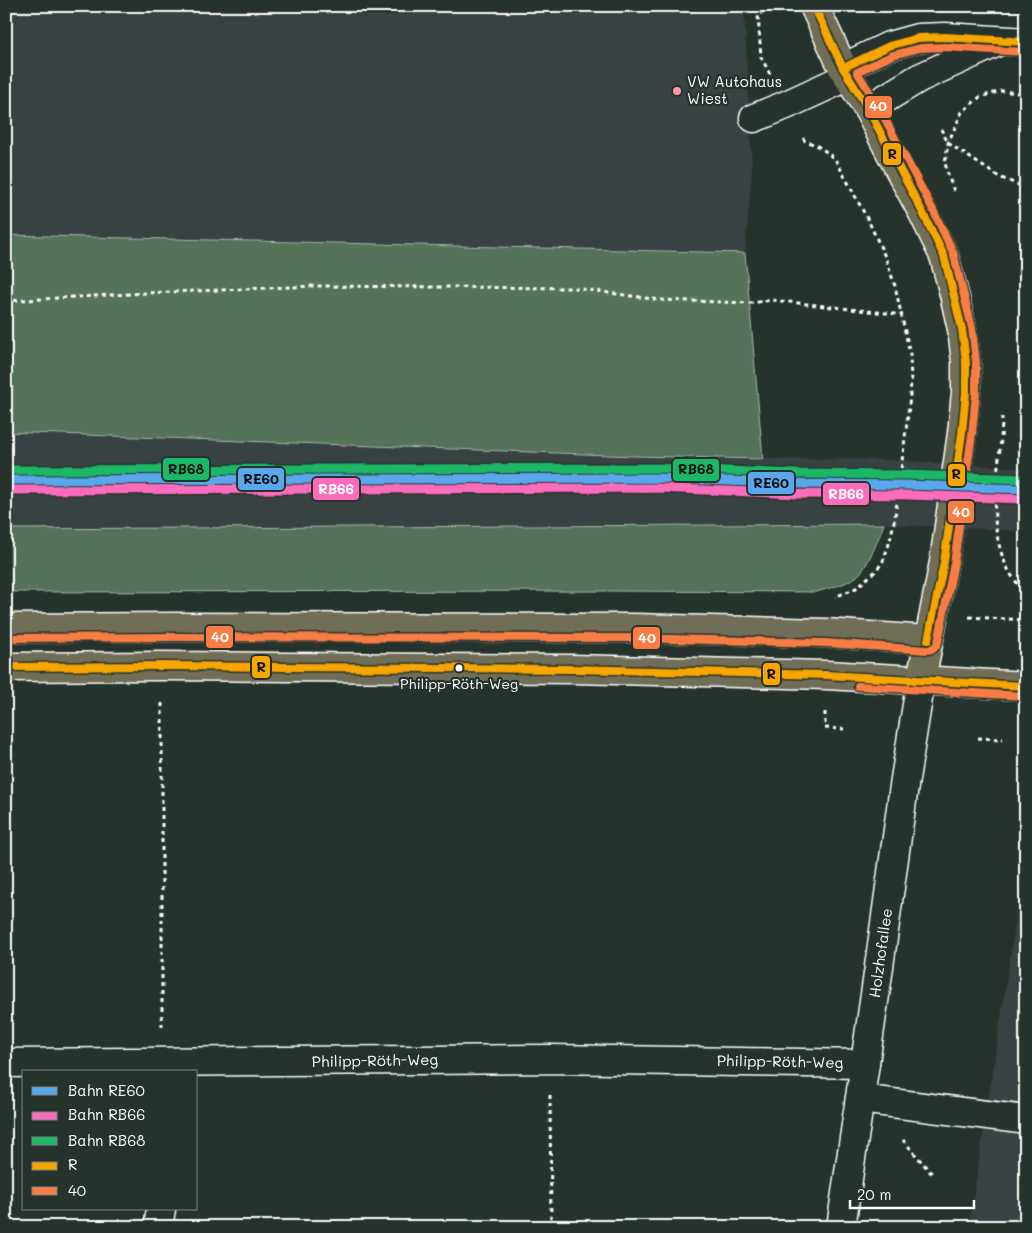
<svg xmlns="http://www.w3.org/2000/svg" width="1032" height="1233" viewBox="0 0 1032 1233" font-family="Mali,sans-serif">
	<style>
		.built { fill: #384242 }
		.green { fill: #55725a; stroke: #aab8ac }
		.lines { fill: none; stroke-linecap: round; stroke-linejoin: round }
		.minor-casing { stroke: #fff; stroke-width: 31 }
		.major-casing { stroke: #fff; stroke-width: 31 }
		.path { stroke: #fff; stroke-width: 3; stroke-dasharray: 4 4; stroke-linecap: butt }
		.minor { stroke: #26332d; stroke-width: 28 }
		.major { stroke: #716e59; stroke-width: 28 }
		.bus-1-casing { stroke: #26332d; stroke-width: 11 }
		.bus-2-casing { stroke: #26332d; stroke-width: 11 }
		.bus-1 { stroke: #f7a600; stroke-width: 8 }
		.bus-2 { stroke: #f77d43; stroke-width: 8 }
		.rail-1-casing { stroke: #26332d; stroke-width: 12 }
		.rail-2-casing { stroke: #26332d; stroke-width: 12 }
		.rail-3-casing { stroke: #26332d; stroke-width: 12 }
		.rail-1 { stroke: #5aa8eb; stroke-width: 9 }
		.rail-2 { stroke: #fb6dba; stroke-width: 9 }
		.rail-3 { stroke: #1ab867; stroke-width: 9 }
		.poi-dot { fill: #ff9aa2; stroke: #26332d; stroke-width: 2 }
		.bus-dot { fill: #fff; stroke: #26332d; stroke-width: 2 }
		.labels { text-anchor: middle; stroke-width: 4.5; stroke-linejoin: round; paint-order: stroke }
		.bus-label { font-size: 14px; fill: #fff; stroke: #26332d }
		.poi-label { font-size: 15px; fill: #fff; stroke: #26332d; text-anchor: start }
		.street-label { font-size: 15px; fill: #fff; stroke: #26332d }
		.line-badge { stroke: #26332d; stroke-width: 2 }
		.badge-label { font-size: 14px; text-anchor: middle; font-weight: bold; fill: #fff }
		.pale-badge-label { font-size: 14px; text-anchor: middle; font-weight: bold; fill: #111 }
	</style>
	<rect width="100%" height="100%" fill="#26332d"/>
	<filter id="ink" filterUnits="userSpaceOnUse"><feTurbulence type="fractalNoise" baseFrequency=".02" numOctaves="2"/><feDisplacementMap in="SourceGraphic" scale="10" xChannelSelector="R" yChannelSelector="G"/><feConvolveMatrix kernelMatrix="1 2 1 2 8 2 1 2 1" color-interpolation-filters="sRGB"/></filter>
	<g filter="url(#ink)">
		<g class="built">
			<path d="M 6,6 L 744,6 L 752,170 L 745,253 L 6,235 Z"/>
			<path d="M 6,432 L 635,456 L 763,459 L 889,460 L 1026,468 L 1026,531 L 884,524 L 6,530 Z"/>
			<path d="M 1026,853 L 1026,1227 L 969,1227 L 986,1115 Z"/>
		</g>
		<g class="green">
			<path d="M 6,235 L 745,253 L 763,459 L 635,456 L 6,432 Z"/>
			<path d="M 884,524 C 879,537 868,568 856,577 C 844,585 830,588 816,592 L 606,591 L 6,592 L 6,529 Z"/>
		</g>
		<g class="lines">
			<g class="minor-casing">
				<g id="minor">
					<path d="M 843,68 L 889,46 L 918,38 L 945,37 L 1026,42"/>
					<path d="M 868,109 L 919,78 L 998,42"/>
					<path d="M 754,118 L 786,105 L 847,77"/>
					<path d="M 6,1063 L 550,1059 L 865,1064"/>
					<path d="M 860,1099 L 1026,1120"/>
					<path d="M 158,1227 L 161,1209"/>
					<path d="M 841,1227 L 877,981 L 905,779 L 921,680"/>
				</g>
			</g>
			<g class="major-casing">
				<g id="major">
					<path d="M 814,6 L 843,68 L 868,109 L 898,167 L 923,213 L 944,256 L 954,294 L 962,329 L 966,362 L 966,392 L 962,433 L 944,562 L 921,680"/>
					<path d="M 6,628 L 174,627 L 634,628 L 826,633 L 928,640"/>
					<path d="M 6,667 L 162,666 L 572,669 L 826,675 L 1026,686"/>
				</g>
			</g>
			<g class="path">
				<path d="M 770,74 L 761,57 L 758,14 L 772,9"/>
				<path d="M 941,129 L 948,143 L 999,177 L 1026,188"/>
				<path d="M 803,138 L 805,141 L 816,145 L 828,153 L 837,162 L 870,224 L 886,259 L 895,286 L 910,354 L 911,382 L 909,406 L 895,517 L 890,541 L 883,561 L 877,570 L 856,588 L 835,597"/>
				<path d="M 954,191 L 949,178 L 945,163 L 948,143 L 962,112 L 980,97 L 1001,91 L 1026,94"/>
				<path d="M 6,301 L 146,293 L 316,286 L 574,288 L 660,300 L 751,303 L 772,300 L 903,315"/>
				<path d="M 1002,417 C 1002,445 996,472 995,499 C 993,530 1001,572 1026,592"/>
				<path d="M 969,617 L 1026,620"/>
				<path d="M 825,712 L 825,728 L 844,729"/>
				<path d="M 978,738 L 1003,739"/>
				<path d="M 162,1027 L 162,701"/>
				<path d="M 550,1095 L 551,1227"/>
				<path d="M 903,1140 L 932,1174"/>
			</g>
			<use href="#minor" class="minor"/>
			<use href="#major" class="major"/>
			<g class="bus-1-casing">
				<g id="bus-1">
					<path d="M 814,6 L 843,68 L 868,109 L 923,213 L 944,256 L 962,329 L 966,362 L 966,392 L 962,433 L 944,562 L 928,640"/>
					<path d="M 843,68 L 889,46 L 918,38 L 945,37 L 1026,42"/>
					<path d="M 6,667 L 162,666 L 572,669 L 826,675 L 1026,686"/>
				</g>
			</g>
			<g class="bus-2-casing">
				<g id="bus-2">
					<path d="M 6,638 L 174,637 L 634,638 L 826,643 L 927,650 C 933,650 936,647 938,642 L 954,563 L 972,434 L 976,393 L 976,362 L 972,328 L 953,252 L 932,208 L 877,104 L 857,72 L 893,55 L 920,48 L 945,47 L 1025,52"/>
					<path d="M 858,686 L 1025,696"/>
				</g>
			</g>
			<use href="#bus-1" class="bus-1"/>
			<use href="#bus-2" class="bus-2"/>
			<g class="rail-1-casing">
				<path id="rail-1" d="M 6,480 L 657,478 L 798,484 L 907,485 L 1026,489"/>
			</g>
			<g class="rail-2-casing">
				<path id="rail-2" d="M 6,490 L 657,488 L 798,494 L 907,495 L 1026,499"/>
			</g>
			<g class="rail-3-casing">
				<path id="rail-3" d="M 6,470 L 657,468 L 798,474 L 907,475 L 1026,479"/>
			</g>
			<use href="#rail-1" class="rail-1"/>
			<use href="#rail-2" class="rail-2"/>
			<use href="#rail-3" class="rail-3"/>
		</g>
	</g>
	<circle class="poi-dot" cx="677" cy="91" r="5"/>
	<circle class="bus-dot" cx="459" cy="668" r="4.5"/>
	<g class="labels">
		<g class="bus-label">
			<text x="459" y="689">Philipp-Röth-Weg</text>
		</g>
		<g class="poi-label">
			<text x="687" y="87">VW Autohaus<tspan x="687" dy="17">Wiest</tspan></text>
		</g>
		<g class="street-label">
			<text transform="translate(881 953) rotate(-82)" y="5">Holzhofallee</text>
			<text transform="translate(375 1061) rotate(-1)" y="5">Philipp-Röth-Weg</text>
			<text transform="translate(780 1062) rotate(1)" y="5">Philipp-Röth-Weg</text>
		</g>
	</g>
	<g class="line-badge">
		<rect x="864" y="95" width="29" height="24" rx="5" fill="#f77d43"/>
		<rect x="882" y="142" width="20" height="24" rx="5" fill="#f7a600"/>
		<rect x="162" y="457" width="48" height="24" rx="5" fill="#1ab867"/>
		<rect x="672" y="458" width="48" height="24" rx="5" fill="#1ab867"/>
		<rect x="947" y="463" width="19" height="24" rx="5" fill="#f7a600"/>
		<rect x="237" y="467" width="48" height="24" rx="5" fill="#5aa8eb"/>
		<rect x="747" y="471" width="48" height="24" rx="5" fill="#5aa8eb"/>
		<rect x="312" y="477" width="48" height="24" rx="5" fill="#fb6dba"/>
		<rect x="822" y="482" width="48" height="24" rx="5" fill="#fb6dba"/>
		<rect x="947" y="500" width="28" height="24" rx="5" fill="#f77d43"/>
		<rect x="205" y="625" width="29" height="24" rx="5" fill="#f77d43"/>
		<rect x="632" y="626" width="29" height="24" rx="5" fill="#f77d43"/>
		<rect x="251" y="655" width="20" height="24" rx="5" fill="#f7a600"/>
		<rect x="762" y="662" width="19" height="24" rx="5" fill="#f7a600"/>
	</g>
	<g class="badge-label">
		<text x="878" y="111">40</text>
		<text x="336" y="494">RB66</text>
		<text x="846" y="499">RB66</text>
		<text x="961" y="517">40</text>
		<text x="220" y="642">40</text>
		<text x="647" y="643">40</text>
	</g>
	<g class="pale-badge-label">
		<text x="892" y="159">R</text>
		<text x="186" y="474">RB68</text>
		<text x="696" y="474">RB68</text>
		<text x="956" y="479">R</text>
		<text x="261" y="484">RE60</text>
		<text x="771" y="488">RE60</text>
		<text x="261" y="672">R</text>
		<text x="771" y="679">R</text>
	</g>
	<rect width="1032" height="1233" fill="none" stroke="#26332d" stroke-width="25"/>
	<rect x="12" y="12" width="1007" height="1208" fill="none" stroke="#fff" stroke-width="2" filter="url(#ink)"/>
	<rect x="22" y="1070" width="175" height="140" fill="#26332d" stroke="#7d8581"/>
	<rect x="32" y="1087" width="25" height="8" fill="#5aa8eb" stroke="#7d8581"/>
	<text x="68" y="1096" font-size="15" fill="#ffffff">Bahn RE60</text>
	<rect x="32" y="1112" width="25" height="8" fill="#fb6dba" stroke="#7d8581"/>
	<text x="68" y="1120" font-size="15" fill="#ffffff">Bahn RB66</text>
	<rect x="32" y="1137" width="25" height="8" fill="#1ab867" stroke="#7d8581"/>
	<text x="68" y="1146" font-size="15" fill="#ffffff">Bahn RB68</text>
	<rect x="32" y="1162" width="25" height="8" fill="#f7a600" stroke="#7d8581"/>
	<text x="68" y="1170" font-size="15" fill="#ffffff">R</text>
	<rect x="32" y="1187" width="25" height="8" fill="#f77d43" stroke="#7d8581"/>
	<text x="68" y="1196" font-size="15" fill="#ffffff">40</text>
	<path d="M850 1200v8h124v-8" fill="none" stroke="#ffffff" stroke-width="2.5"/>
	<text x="857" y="1200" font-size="15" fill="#ffffff" stroke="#26332d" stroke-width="4" paint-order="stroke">20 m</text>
</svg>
